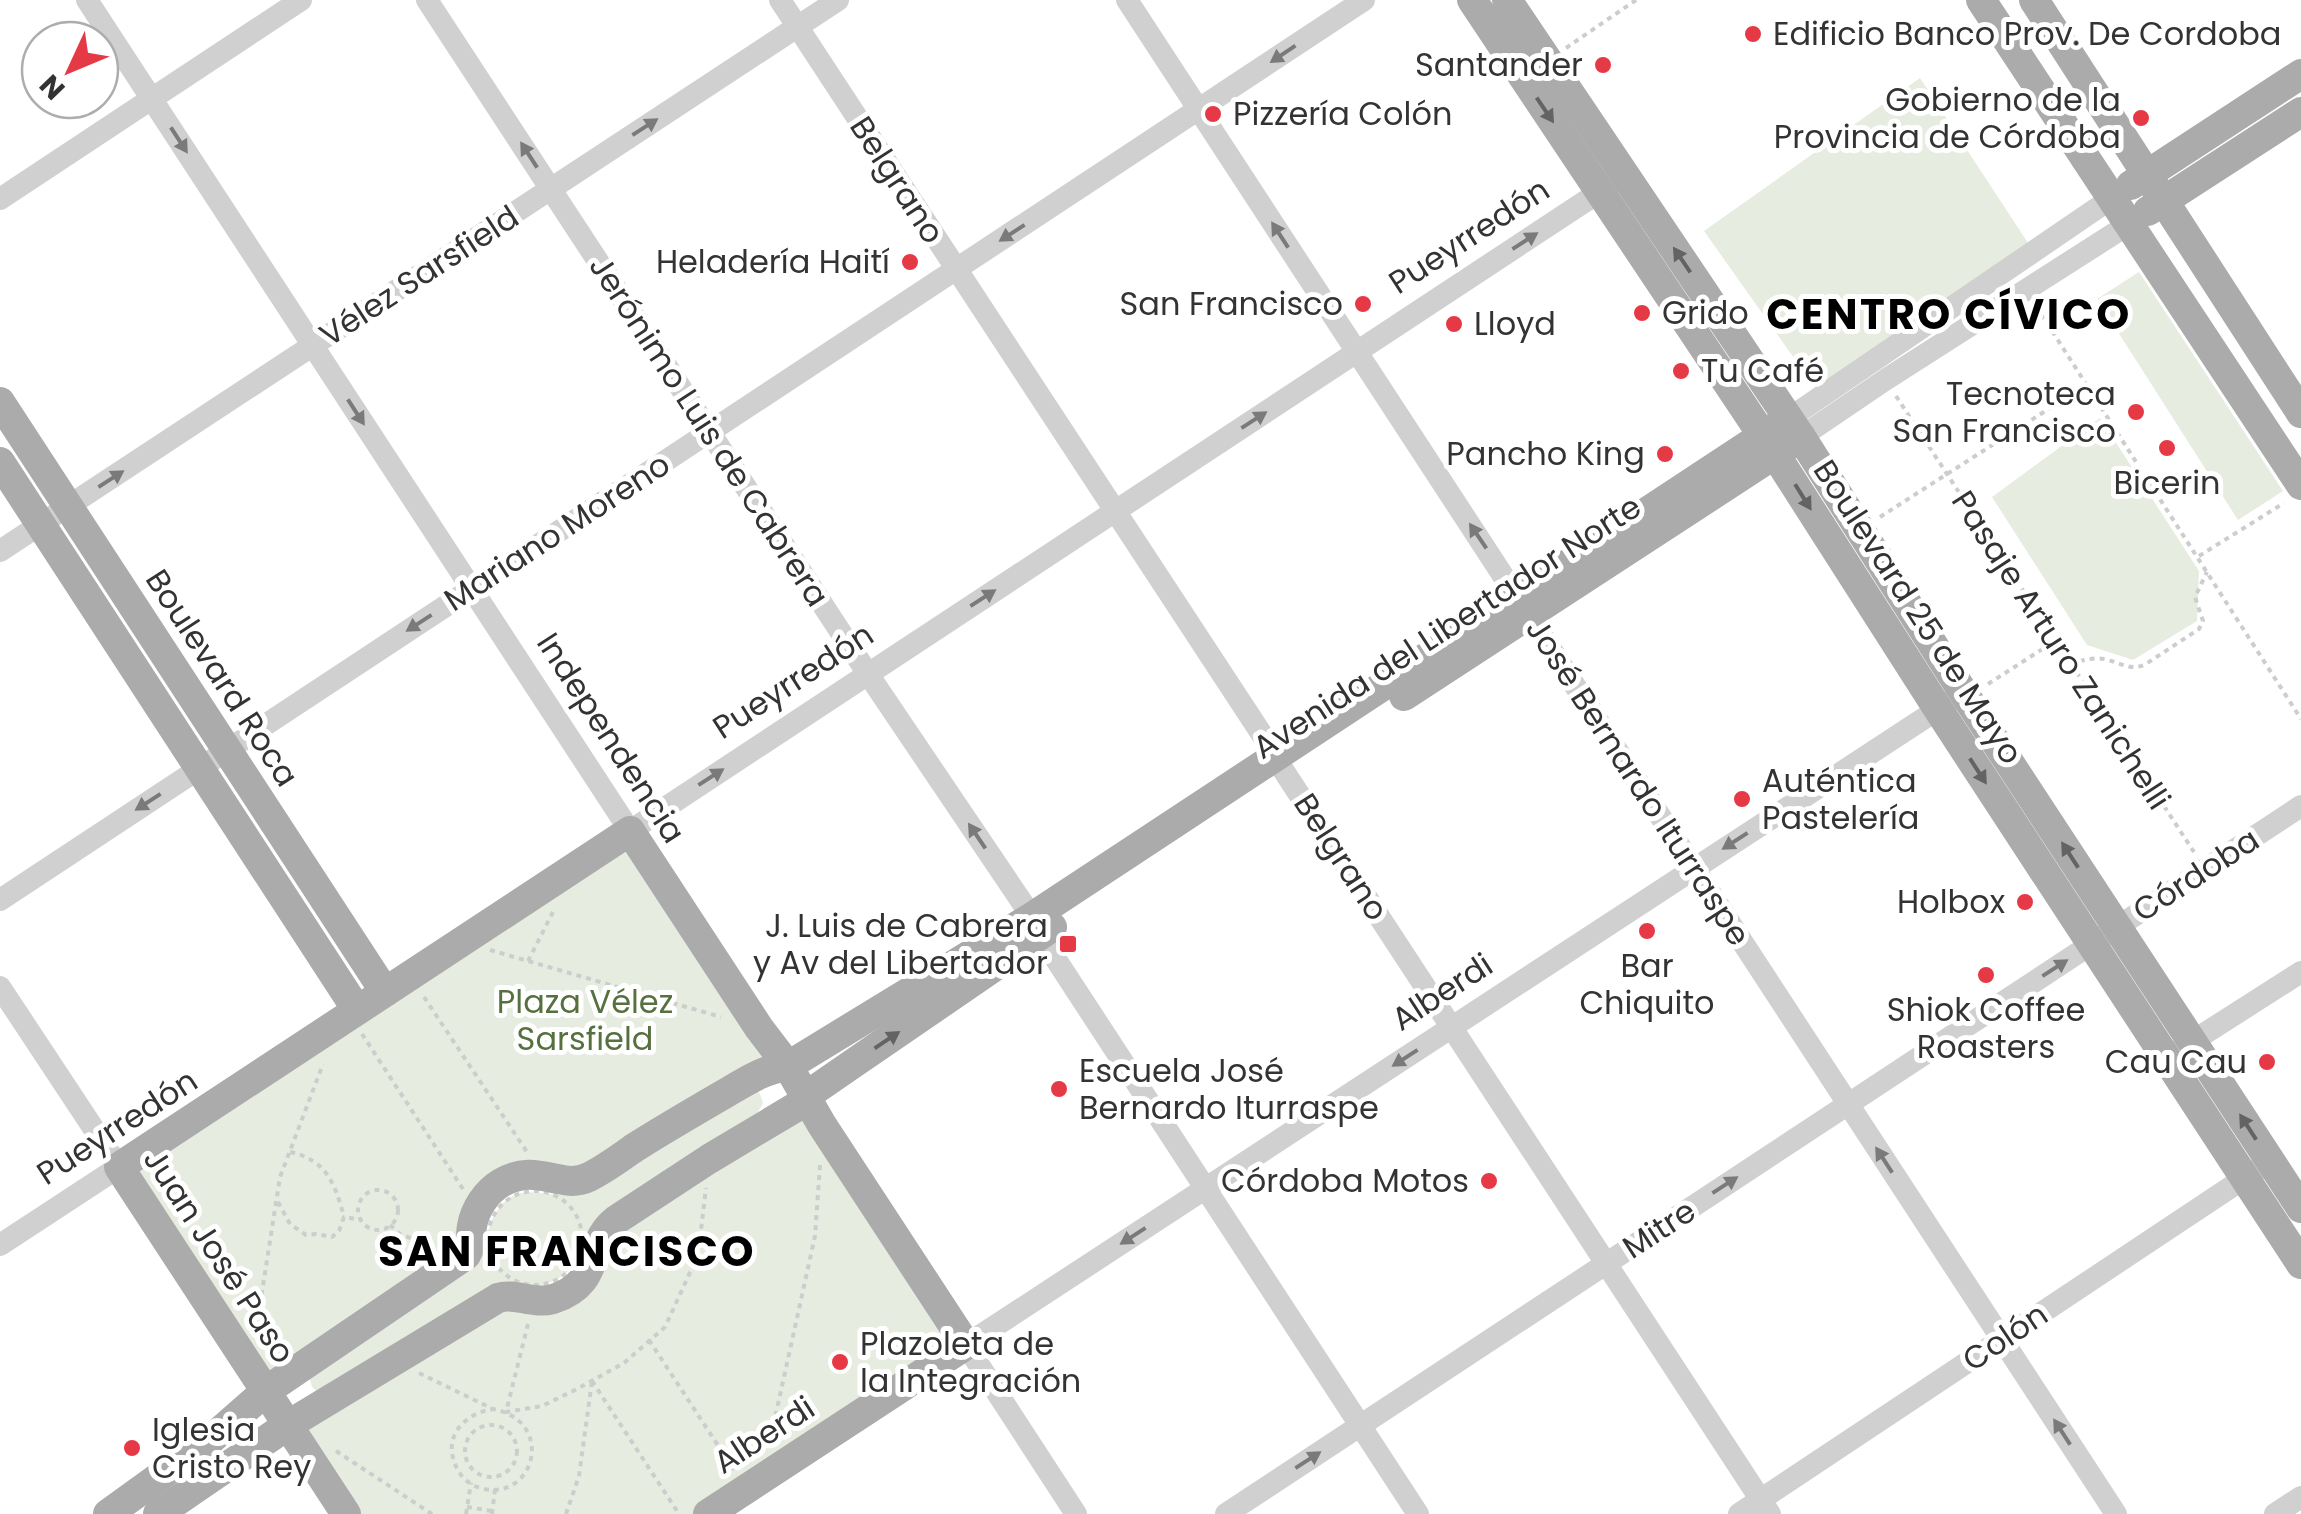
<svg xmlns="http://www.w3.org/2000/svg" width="2301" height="1514" viewBox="0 0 2301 1514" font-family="Poppins,sans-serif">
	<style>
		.green { fill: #e6ecdf }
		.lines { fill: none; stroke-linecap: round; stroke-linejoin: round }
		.path { stroke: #cdcdcd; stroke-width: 4; stroke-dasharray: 5 5; stroke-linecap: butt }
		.minor { stroke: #d0d0d0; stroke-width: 22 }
		.major { stroke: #ababab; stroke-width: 30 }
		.oneway { fill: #7a7a7a }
		.oneway2 { fill: #636363 }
		.poi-dot { fill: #e63946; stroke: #fff; stroke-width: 4 }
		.labels { text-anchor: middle; stroke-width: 10; stroke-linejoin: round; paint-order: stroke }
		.poi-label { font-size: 32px; fill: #333; stroke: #fff; text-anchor: end }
		.street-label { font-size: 32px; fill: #333; stroke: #fff }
		.park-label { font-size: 32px; fill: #56703f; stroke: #fff }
		.district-label { font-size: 42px; font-weight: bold; letter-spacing: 2.5px; fill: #000; stroke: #fff }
	</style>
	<rect width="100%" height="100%" fill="#fff"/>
	<g class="green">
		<path d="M 1920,78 L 2028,243 L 1816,389 L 1704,231 Z"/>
		<path d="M 2139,272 L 2283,491 L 2238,520 L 2097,299 Z"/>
		<path d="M 2100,418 L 2199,571 L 2197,621 L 2133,660 L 2087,645 L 1992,497 Z"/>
		<path d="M 630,831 L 775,1050 L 588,1178 L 514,1177 L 471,1247 L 266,1391 L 119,1167 Z"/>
		<path d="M 756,1090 L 760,1094 L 763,1103 L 757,1114 L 578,1260 C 567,1275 557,1281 539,1286 L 319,1393 L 312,1387 L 309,1377 L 478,1259 C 489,1245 486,1228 495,1214 C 518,1176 546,1201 576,1194 Z"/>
		<path d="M 796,1107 L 966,1345 L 708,1514 L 346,1514 L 288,1425 L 498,1298 L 539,1301 L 598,1247 Z"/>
	</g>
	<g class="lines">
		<g class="path">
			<path d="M 1566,48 L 1636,0"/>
			<path d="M 2036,306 L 2301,719"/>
			<path d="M 1896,396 L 2194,852"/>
			<path d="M 1880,517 L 2086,385"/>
			<path d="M 2199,556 L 2284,503"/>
			<path d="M 2070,663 C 2081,661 2093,657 2104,659 C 2120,662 2130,672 2146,664 L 2199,629 L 2203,621 L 2195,597 L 2207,572"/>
			<path d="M 1988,684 L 2055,641"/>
			<path d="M 490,950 L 721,1017"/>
			<path d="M 528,961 L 553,912"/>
			<path d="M 424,997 L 527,1152"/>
			<path d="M 362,1034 L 463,1189"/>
			<path d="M 290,1152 C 327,1160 335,1184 344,1217"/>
			<circle cx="378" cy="1210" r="20"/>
			<circle cx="535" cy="1238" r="47"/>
			<path d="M 278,1202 L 290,1224 L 306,1235 L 316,1234 L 332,1237 L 339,1231 L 344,1217 L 362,1220"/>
			<path d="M 390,1225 L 400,1234 L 434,1247"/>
			<path d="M 528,1324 L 506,1412 L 542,1406 L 577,1389 L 624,1363 L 665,1327 L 698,1255 L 706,1188"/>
			<path d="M 649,1340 L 734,1470"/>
			<path d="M 264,1345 L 262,1292 L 280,1177 L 323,1064"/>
			<path d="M 419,1373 L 493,1409 C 555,1421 536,1499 484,1489 C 470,1486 460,1477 455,1464 C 443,1435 466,1413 493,1409"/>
			<path d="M 592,1381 L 679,1514"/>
			<circle cx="491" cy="1451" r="26"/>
			<path d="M 769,1445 L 815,1236 L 820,1165"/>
			<path d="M 336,1451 L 432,1514"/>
			<path d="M 467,1507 L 492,1511"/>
			<path d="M 466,1514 L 471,1483"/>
			<path d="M 492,1514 L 495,1489"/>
			<path d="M 566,1514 L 579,1476 L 592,1381"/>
		</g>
		<g class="minor">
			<path d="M 87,0 L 630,831 L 1610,185"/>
			<path d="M 427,0 L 868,674 L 1032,917 L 1040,935 L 1418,1514"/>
			<path d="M 780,0 L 1276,756 L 1276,759 L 1770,1514"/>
			<path d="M 1127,0 L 2116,1514"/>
			<path d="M 0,199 L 301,0"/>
			<path d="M 1788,419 L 2112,198"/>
			<path d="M 1801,437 L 1885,380 L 2129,224"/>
			<path d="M 0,551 L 838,0"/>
			<path d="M 0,900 L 1364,0"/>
			<path d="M 0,987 L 119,1167 L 0,1245"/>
			<path d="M 2182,1048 L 2301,972"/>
			<path d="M 1076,1514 L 966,1345 L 1949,702"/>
			<path d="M 1226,1514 L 2301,806"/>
			<path d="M 1739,1514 L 2270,1161"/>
			<path d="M 2275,1514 L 2301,1497"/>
		</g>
		<g class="major">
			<path d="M 1472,0 L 1775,454 L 1938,709 L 2301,1264"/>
			<path d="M 1507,0 L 1801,437 L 1963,692 L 2301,1208"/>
			<path d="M 1981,0 L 2301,485"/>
			<path d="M 2034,0 L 2301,413"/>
			<path d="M 2131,185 L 2301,74"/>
			<path d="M 2148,211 L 2301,112"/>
			<path d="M 0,402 L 385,992"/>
			<path d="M 0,462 L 357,1010"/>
			<path d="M 1404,696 L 1801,437"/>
			<path d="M 108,1514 L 209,1441 L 266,1391 L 466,1255 C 472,1245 470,1237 472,1226 C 475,1209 486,1192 501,1183 C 538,1161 560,1191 589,1177 C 605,1169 620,1158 634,1148 C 664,1129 695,1111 726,1093 C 748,1080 763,1070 788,1066 L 1032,917 L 1788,419"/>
			<path d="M 158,1514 L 288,1425 L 498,1298 C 515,1292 532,1305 553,1299 C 603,1283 585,1244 616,1220 L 709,1159 L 796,1107 L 806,1096 L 848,1067 L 1052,927"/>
			<path d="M 346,1514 L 119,1167 L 630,831 L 759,1028 L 788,1066 L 822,1125 L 966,1345 L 708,1514"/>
		</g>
	</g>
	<defs><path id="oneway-solid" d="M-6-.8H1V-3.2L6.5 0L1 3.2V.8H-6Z" transform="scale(2.5)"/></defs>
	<g class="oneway">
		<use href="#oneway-solid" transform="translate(1283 54) rotate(146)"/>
		<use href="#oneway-solid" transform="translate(645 127) rotate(-33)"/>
		<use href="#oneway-solid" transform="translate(179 140) rotate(57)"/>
		<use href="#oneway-solid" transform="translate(529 155) rotate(-123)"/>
		<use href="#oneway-solid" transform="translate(1012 233) rotate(147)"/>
		<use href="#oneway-solid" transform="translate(1280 235) rotate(-123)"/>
		<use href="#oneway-solid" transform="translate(1525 241) rotate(-33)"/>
		<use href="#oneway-solid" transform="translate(356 412) rotate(57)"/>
		<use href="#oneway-solid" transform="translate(1254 420) rotate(-33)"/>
		<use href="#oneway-solid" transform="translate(111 479) rotate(-33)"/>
		<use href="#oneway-solid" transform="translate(1478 536) rotate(-124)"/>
		<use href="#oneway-solid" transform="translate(983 598) rotate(-33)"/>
		<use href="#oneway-solid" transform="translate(419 623) rotate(147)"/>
		<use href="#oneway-solid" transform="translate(711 777) rotate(-33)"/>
		<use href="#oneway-solid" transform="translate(148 802) rotate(147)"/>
		<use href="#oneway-solid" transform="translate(977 836) rotate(-124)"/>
		<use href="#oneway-solid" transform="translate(1735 841) rotate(147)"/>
		<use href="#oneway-solid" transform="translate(2055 968) rotate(-33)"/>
		<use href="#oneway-solid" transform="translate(1405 1058) rotate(147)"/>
		<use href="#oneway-solid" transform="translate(1884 1160) rotate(-123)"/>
		<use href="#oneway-solid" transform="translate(1725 1185) rotate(-33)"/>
		<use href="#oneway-solid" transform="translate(1133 1236) rotate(147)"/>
		<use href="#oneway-solid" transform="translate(2062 1432) rotate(-123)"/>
		<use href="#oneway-solid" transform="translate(1308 1460) rotate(-33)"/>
	</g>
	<g class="oneway2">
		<use href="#oneway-solid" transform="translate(1545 110) rotate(56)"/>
		<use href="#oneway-solid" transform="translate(1682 260) rotate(-124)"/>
		<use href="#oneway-solid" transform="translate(1803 497) rotate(58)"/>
		<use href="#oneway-solid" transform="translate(1978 771) rotate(57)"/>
		<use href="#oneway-solid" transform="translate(2070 855) rotate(-123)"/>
		<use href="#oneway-solid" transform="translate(887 1040) rotate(-34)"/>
		<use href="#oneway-solid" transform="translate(2248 1127) rotate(-123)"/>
	</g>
	<g class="poi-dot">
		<circle cx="1753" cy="34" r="10"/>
		<circle cx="1603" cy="65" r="10"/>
		<circle cx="1213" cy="114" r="10"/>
		<circle cx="2141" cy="118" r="10"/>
		<circle cx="910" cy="262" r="10"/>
		<circle cx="1363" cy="304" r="10"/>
		<circle cx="1642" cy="313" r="10"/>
		<circle cx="1454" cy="324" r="10"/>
		<circle cx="1681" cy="371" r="10"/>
		<circle cx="2136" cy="412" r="10"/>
		<circle cx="2167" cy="448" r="10"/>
		<circle cx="1665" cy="454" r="10"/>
		<circle cx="1742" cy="799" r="10"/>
		<circle cx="2025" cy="902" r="10"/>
		<circle cx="1647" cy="931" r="10"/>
		<rect x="1058" y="934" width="20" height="20" rx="5"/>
		<circle cx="1986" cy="975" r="10"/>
		<circle cx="2267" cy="1062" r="10"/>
		<circle cx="1059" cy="1089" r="10"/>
		<circle cx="1489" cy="1181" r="10"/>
		<circle cx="840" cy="1362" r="10"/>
		<circle cx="132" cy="1448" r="10"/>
	</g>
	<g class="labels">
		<g class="poi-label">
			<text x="1773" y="45" text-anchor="start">Edificio Banco Prov. De Cordoba</text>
			<text x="1583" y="76">Santander</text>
			<text x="2121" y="111">Gobierno de la<tspan x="2121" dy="37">Provincia de Córdoba</tspan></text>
			<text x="1233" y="125" text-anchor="start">Pizzería Colón</text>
			<text x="890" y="273">Heladería Haití</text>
			<text x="1343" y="315">San Francisco</text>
			<text x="1662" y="324" text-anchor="start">Grido</text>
			<text x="1474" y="335" text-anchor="start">Lloyd</text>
			<text x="1701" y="382" text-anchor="start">Tu Café</text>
			<text x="2116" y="405">Tecnoteca<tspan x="2116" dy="37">San Francisco</tspan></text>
			<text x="1645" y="465">Pancho King</text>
			<text x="2167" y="494" text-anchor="middle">Bicerin</text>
			<text x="1762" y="792" text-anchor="start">Auténtica<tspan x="1762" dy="37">Pastelería</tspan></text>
			<text x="2005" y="913">Holbox</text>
			<text x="1048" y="937">J. Luis de Cabrera<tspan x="1048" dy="37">y Av del Libertador</tspan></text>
			<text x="1647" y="977" text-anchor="middle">Bar<tspan x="1647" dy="37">Chiquito</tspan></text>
			<text x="1986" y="1021" text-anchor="middle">Shiok Coffee<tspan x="1986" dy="37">Roasters</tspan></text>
			<text x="2247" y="1073">Cau Cau</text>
			<text x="1079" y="1082" text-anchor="start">Escuela José<tspan x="1079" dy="37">Bernardo Iturraspe</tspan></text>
			<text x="1469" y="1192">Córdoba Motos</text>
			<text x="860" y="1355" text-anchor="start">Plazoleta de<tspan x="860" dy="37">la Integración</tspan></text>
			<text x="152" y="1441" text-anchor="start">Iglesia<tspan x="152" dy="37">Cristo Rey</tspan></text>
		</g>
		<g class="street-label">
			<text transform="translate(897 180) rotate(57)" y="11">Belgrano</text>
			<text transform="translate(1469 236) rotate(-33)" y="11">Pueyrredón</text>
			<text transform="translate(419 276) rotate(-33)" y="11">Vélez Sarsfield</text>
			<text transform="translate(709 431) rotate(57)" y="11">Jerónimo Luis de Cabrera</text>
			<text transform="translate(557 532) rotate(-33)" y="11">Mariano Moreno</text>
			<text transform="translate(1918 612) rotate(57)" y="11">Boulevard 25 de Mayo</text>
			<text transform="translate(1447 627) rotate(-33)" y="11">Avenida del Libertador Norte</text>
			<text transform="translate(2061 650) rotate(57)" y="11">Pasaje Arturo Zanichelli</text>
			<text transform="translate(222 678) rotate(57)" y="11">Boulevard Roca</text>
			<text transform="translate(793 681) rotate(-33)" y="11">Pueyrredón</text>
			<text transform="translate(611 738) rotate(57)" y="11">Independencia</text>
			<text transform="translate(1638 782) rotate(57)" y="11">José Bernardo Iturraspe</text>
			<text transform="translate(1341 857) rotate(57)" y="11">Belgrano</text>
			<text transform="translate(2196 875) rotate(-33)" y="11">Córdoba</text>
			<text transform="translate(1442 992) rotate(-33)" y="11">Alberdi</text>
			<text transform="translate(117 1127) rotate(-33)" y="11">Pueyrredón</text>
			<text transform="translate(1659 1229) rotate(-33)" y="11">Mitre</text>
			<text transform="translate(219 1256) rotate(57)" y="11">Juan José Paso</text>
			<text transform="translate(2005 1337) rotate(-34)" y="11">Colón</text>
			<text transform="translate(764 1435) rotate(-33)" y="11">Alberdi</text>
		</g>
		<g class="park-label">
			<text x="585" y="1013">Plaza Vélez<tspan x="585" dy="37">Sarsfield</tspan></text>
		</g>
		<g class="district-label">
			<text x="1949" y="329">CENTRO CÍVICO</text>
			<text x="567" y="1266">SAN FRANCISCO</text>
		</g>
	</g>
	<g transform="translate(70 70) rotate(226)"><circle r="48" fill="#ffffff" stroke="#adadad" stroke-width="2.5"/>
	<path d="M0-8L18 38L0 25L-18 38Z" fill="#e63946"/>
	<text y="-15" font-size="28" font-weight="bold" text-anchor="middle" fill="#333333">N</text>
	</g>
</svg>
